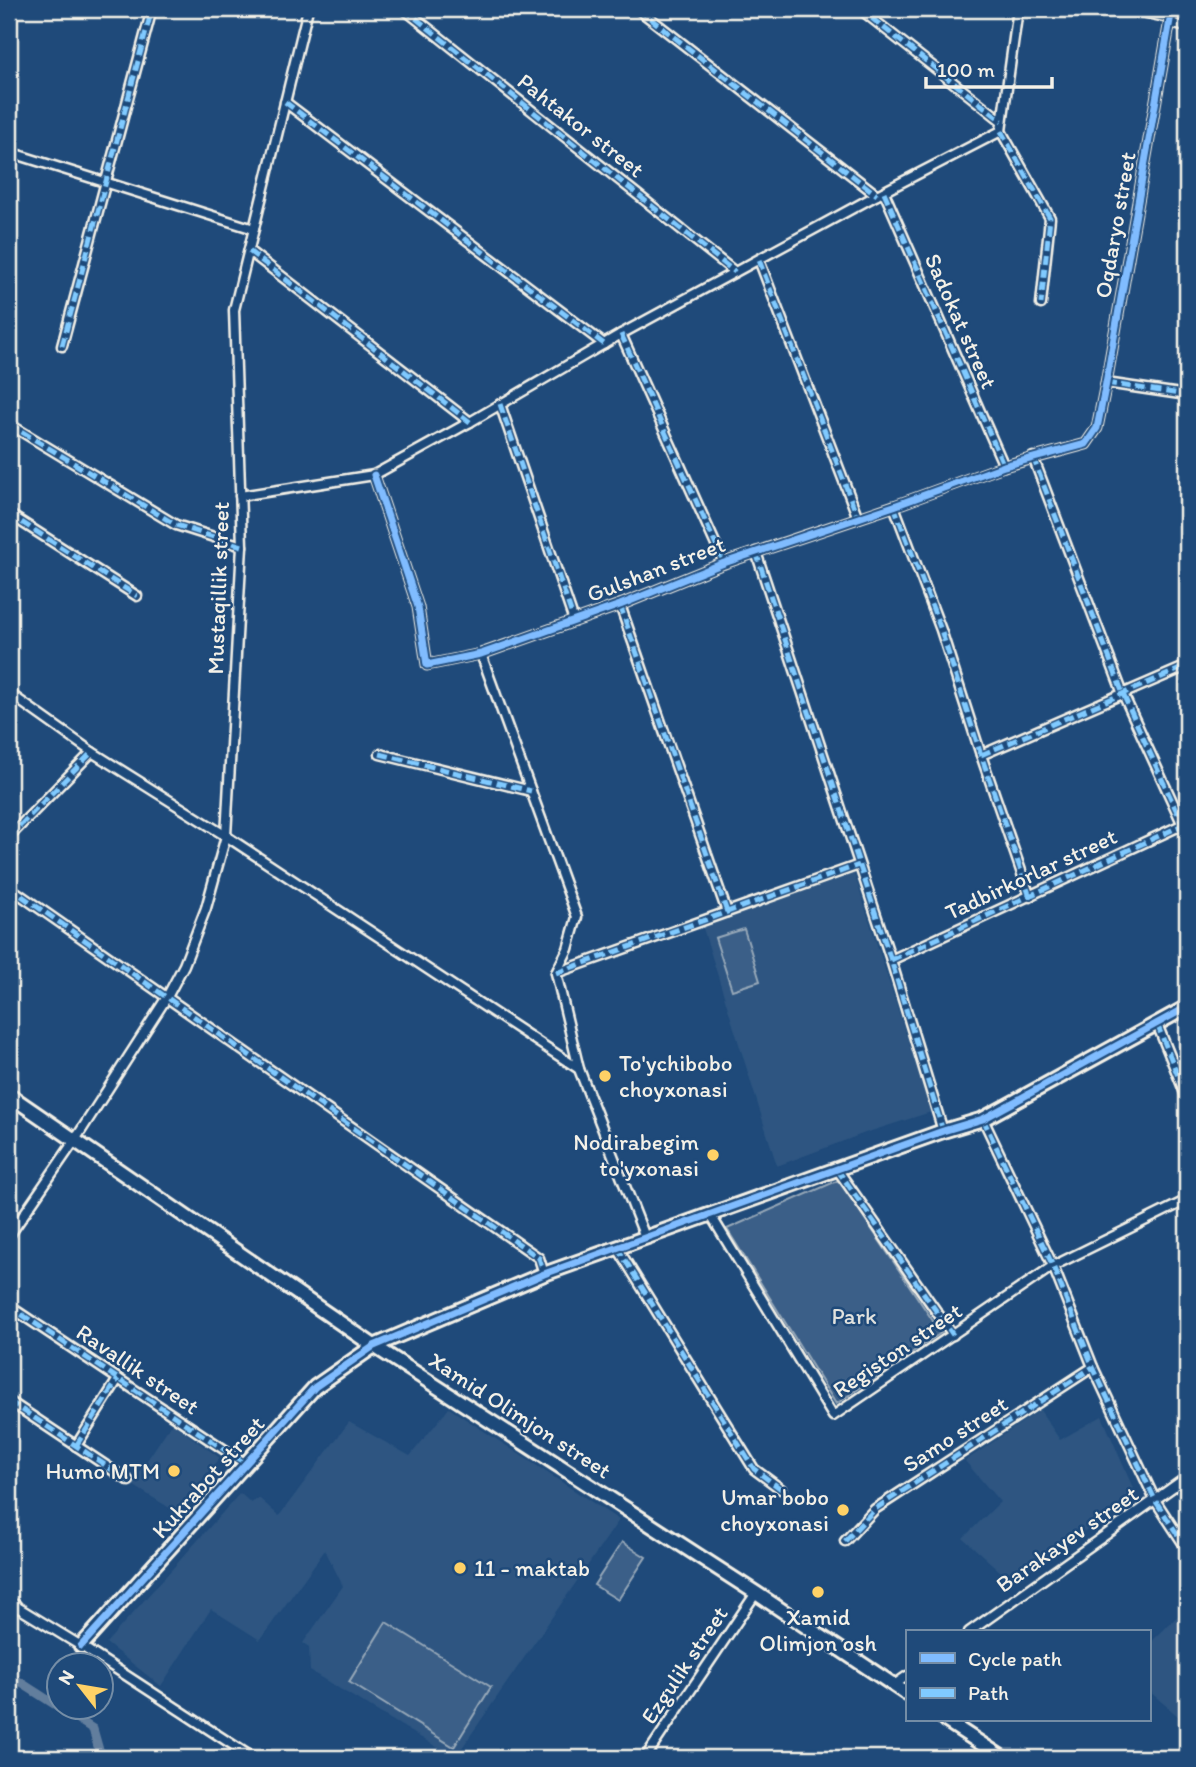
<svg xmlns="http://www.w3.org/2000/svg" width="1196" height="1767" viewBox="0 0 1196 1767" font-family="Itim,sans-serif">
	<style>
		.built { fill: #2d5581 }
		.green { fill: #3a5f88; stroke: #97a8b8; stroke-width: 2 }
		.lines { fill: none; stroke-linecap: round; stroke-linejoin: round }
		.canal { stroke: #627e9d; stroke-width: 9 }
		.street-casing { stroke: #f4f1e8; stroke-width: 13 }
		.secondary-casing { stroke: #f4f1e8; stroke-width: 18 }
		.street { stroke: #1f4a7a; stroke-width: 8 }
		.secondary { stroke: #1f4a7a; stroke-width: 12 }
		.quiet { stroke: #80caff; stroke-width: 5; stroke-dasharray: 10 5; stroke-linecap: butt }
		.cycleway-casing { stroke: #1f4a7a; stroke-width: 11 }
		.cycleway { stroke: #80bcff; stroke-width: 7 }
		.poi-dot { fill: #ffd166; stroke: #1f4a7a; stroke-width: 2.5 }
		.labels { text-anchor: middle; stroke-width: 5; stroke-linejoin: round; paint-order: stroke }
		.street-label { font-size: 23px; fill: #f4f1e8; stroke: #1f4a7a }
		.poi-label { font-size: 23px; fill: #f4f1e8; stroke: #1f4a7a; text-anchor: end }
		.park-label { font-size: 23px; fill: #e1e2de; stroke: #1f4a7a }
	</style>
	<rect width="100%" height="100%" fill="#1f4a7a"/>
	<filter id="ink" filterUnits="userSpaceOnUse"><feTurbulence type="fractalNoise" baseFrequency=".0143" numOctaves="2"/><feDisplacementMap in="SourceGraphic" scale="14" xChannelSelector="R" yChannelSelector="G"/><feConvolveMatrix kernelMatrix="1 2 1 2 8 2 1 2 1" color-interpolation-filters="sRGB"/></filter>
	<g filter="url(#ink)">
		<g class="built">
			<path d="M 854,873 L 931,1112 L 865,1133 L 777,1166 L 702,925 Z"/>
			<path d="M 449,1408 L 619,1520 L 455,1758 L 310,1671 L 309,1647 L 303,1643 L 343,1586 L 325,1550 L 260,1640 L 211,1609 L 161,1686 L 106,1643 L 240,1493 L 251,1503 L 259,1498 L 279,1516 L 349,1422 L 410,1456 Z"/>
			<path d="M 1040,1410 L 1060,1440 L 1102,1416 L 1136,1495 L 1012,1582 L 963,1538 L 1000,1502 L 965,1461 Z"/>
			<path d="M 172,1423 L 220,1458 L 176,1512 L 131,1484 Z"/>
			<path d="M 1187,1607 L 1187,1724 L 1149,1691 L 1149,1644 Z"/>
		</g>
		<g class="green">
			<path d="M 744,929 L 760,981 L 732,990 L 715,938 Z"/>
			<path d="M 839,1180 L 941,1333 L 836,1404 L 727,1229 Z"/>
			<path d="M 622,1542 L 646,1557 L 618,1600 L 594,1585 Z"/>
			<path d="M 386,1622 L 491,1687 L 454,1747 L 349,1682 Z"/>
		</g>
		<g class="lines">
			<path class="canal" d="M 9,1675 L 93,1729 L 99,1750 L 107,1758"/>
			<g class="street-casing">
				<g id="street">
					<path d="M 404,9 L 735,272"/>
					<path d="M 638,9 L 877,195"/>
					<path d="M 860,9 L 1002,121"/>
					<path d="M 1018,9 L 1001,131 L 1050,218 L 1041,304"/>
					<path d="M 1127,9 L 1170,18"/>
					<path d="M 1169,23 L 1187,27"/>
					<path d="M 285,102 L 604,344"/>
					<path d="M 9,152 L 254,229"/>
					<path d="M 884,192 L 1004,466"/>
					<path d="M 249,251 L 470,422"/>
					<path d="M 759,260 L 858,518"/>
					<path d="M 621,334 L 724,563"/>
					<path d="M 62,346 L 152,9"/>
					<path d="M 1106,383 L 1187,395"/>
					<path d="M 500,404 L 574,621"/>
					<path d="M 9,424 L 176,525 L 242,546"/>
					<path d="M 1033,457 L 1123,694 L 1183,825"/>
					<path d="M 374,475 L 418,607 L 427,665 L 481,654 L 620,605 L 724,563 L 894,506 L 1004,466 L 1086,444 L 1097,428 L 1106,383 L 1172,9"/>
					<path d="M 240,496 L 374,475 L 470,422 L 621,334 L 877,195 L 1001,131"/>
					<path d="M 894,506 L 941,630 L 981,755 L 1030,897"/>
					<path d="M 9,514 L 137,596"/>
					<path d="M 756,552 L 891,960 L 943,1131"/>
					<path d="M 620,605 L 727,912"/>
					<path d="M 481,654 L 577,917 L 568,949 L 556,973 L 579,1069"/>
					<path d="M 9,693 L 92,752 L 226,836 L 579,1069 L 645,1237"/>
					<path d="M 380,754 L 531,791"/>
					<path d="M 981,755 L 1187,666"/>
					<path d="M 9,837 L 92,752"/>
					<path d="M 9,887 L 539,1258 L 544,1274"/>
					<path d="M 891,960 L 1186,823"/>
					<path d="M 556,973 L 859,865"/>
					<path d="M 1157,1024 L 1187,1098"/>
					<path d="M 983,1119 L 1053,1266 L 1093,1367 L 1155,1500 L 1187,1549"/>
					<path d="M 837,1169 L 953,1335"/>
					<path d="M 710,1214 L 833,1416 L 1053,1266 L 1187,1200"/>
					<path d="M 9,1236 L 75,1140 L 167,997 L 184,965 L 206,908 L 226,836 L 242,546 L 234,310 L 308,9"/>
					<path d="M 617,1247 L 754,1469 L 781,1489"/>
					<path d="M 9,1306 L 246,1464"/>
					<path d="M 9,1401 L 129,1481"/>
					<path d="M 76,1446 L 118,1379"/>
					<path d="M 845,1541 L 875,1509 L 1093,1367"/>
					<path d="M 9,1602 L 81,1646 L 253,1758"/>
					<path d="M 9,1614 L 16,1605"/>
					<path d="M 969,1632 L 1187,1477"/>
					<path d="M 894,1685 L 907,1676"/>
					<path d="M 645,1758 L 756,1593"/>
					<path d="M 1182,1758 L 1187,1750"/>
				</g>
			</g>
			<g class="secondary-casing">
				<g id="secondary">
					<path d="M 9,1095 L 374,1346 L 756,1593 L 907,1694"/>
					<path d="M 81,1646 L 315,1387 L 374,1346 L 544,1274 L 943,1131 L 983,1119 L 1187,1007"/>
					<path d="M 945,1720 L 1003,1758"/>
				</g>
			</g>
			<use href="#street" class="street"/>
			<use href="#secondary" class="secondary"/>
			<g class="quiet">
				<path d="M 404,9 L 735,272"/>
				<path d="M 638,9 L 877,195"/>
				<path d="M 860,9 L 1002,121"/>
				<path d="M 285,102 L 604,344"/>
				<path d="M 1001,131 L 1050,218 L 1041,304"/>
				<path d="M 884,192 L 1004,466"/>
				<path d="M 249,251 L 470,422"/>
				<path d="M 759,260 L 858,518"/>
				<path d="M 621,334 L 724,563"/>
				<path d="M 62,346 L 152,9"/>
				<path d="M 1106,383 L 1187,395"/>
				<path d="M 500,404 L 574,621"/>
				<path d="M 9,424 L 176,525 L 242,546"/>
				<path d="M 1033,457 L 1123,694 L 1183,825"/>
				<path d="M 894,506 L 941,630 L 981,755 L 1030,897"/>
				<path d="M 9,514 L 137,596"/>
				<path d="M 756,552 L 891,960 L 943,1131"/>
				<path d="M 620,605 L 727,912"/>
				<path d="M 380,754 L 531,791"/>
				<path d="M 981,755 L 1187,666"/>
				<path d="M 9,837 L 92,752"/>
				<path d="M 9,887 L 539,1258 L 544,1274"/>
				<path d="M 891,960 L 1187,823"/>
				<path d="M 556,973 L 859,865"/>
				<path d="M 1157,1024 L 1187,1098"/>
				<path d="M 983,1119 L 1053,1266 L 1093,1367 L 1155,1500 L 1187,1549"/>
				<path d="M 837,1169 L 953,1335"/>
				<path d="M 617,1247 L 754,1469 L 781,1489"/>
				<path d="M 9,1306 L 246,1464"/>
				<path d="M 9,1401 L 129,1481"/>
				<path d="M 76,1446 L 118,1379"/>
				<path d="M 845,1541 L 875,1509 L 1093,1367"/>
				<path d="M 9,1614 L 16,1605"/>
			</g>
			<g class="cycleway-casing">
				<g id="cycleway">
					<path d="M 374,475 L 418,607 L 427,665 L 481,654 L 620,605 L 724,563 L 894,506 L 1004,466 L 1086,444 L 1097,428 L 1106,383 L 1172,9"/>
					<path d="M 81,1646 L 315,1387 L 374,1346 L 544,1274 L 943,1131 L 983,1119 L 1187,1007"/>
				</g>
			</g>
			<use href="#cycleway" class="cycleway"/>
		</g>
	</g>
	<g class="poi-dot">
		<circle cx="605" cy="1076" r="7"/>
		<circle cx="713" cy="1155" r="7"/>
		<circle cx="174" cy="1471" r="7"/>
		<circle cx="843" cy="1510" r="7"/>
		<circle cx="460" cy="1568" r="7"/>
		<circle cx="818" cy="1592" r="7"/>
	</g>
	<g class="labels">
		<g class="street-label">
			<text transform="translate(581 125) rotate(38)" y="8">Pahtakor street</text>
			<text transform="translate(1115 225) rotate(-80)" y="8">Oqdaryo street</text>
			<text transform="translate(961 321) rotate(66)" y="8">Sadokat street</text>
			<text transform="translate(656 569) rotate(-21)" y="8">Gulshan street</text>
			<text transform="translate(218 588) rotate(-88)" y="8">Mustaqillik street</text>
			<text transform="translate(1031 874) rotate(-25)" y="8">Tadbirkorlar street</text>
			<text transform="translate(897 1350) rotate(-34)" y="8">Registon street</text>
			<text transform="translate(138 1369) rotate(34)" y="8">Ravallik street</text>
			<text transform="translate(520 1415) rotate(33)" y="8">Xamid Olimjon street</text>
			<text transform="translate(955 1434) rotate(-33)" y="8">Samo street</text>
			<text transform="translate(208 1477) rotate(-48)" y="8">Kukrabot street</text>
			<text transform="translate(1067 1539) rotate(-35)" y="8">Barakayev street</text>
			<text transform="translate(684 1665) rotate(-56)" y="8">Ezgulik street</text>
		</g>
		<g class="poi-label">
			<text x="619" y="1071" text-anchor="start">To'ychibobo<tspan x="619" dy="26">choyxonasi</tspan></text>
			<text x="699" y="1150">Nodirabegim<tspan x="699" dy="26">to'yxonasi</tspan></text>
			<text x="160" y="1479">Humo MTM</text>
			<text x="829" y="1505">Umar bobo<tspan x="829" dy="26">choyxonasi</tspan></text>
			<text x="474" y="1576" text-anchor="start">11 - maktab</text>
			<text x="818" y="1625" text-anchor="middle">Xamid<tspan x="818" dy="26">Olimjon osh</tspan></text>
		</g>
		<g class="park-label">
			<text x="854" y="1324">Park</text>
		</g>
	</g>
	<rect width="1196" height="1767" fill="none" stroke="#1f4a7a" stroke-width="35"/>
	<rect x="18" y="18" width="1161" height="1732" fill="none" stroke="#f4f1e8" stroke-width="2.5" filter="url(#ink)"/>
	<rect x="906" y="1630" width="245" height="91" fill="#1f4a7a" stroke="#748da6" stroke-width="2"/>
	<rect x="920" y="1653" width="35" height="10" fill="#80bcff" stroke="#748da6" stroke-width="2"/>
	<text x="968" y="1666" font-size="21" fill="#f4f1e8">Cycle path</text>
	<rect x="920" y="1688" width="35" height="10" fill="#80caff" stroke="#748da6" stroke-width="2"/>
	<text x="968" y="1700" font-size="21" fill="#f4f1e8">Path</text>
	<g transform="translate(80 1686) rotate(301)"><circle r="33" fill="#1f4a7a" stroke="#748da6" stroke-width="2"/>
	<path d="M0-5L12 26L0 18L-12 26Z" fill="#ffd166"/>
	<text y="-10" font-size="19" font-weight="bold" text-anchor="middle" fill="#f4f1e8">N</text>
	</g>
	<path d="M926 77v10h126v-10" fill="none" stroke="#f4f1e8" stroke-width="3.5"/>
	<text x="937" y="77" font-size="21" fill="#f4f1e8" stroke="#1f4a7a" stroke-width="5" paint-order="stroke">100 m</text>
</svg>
